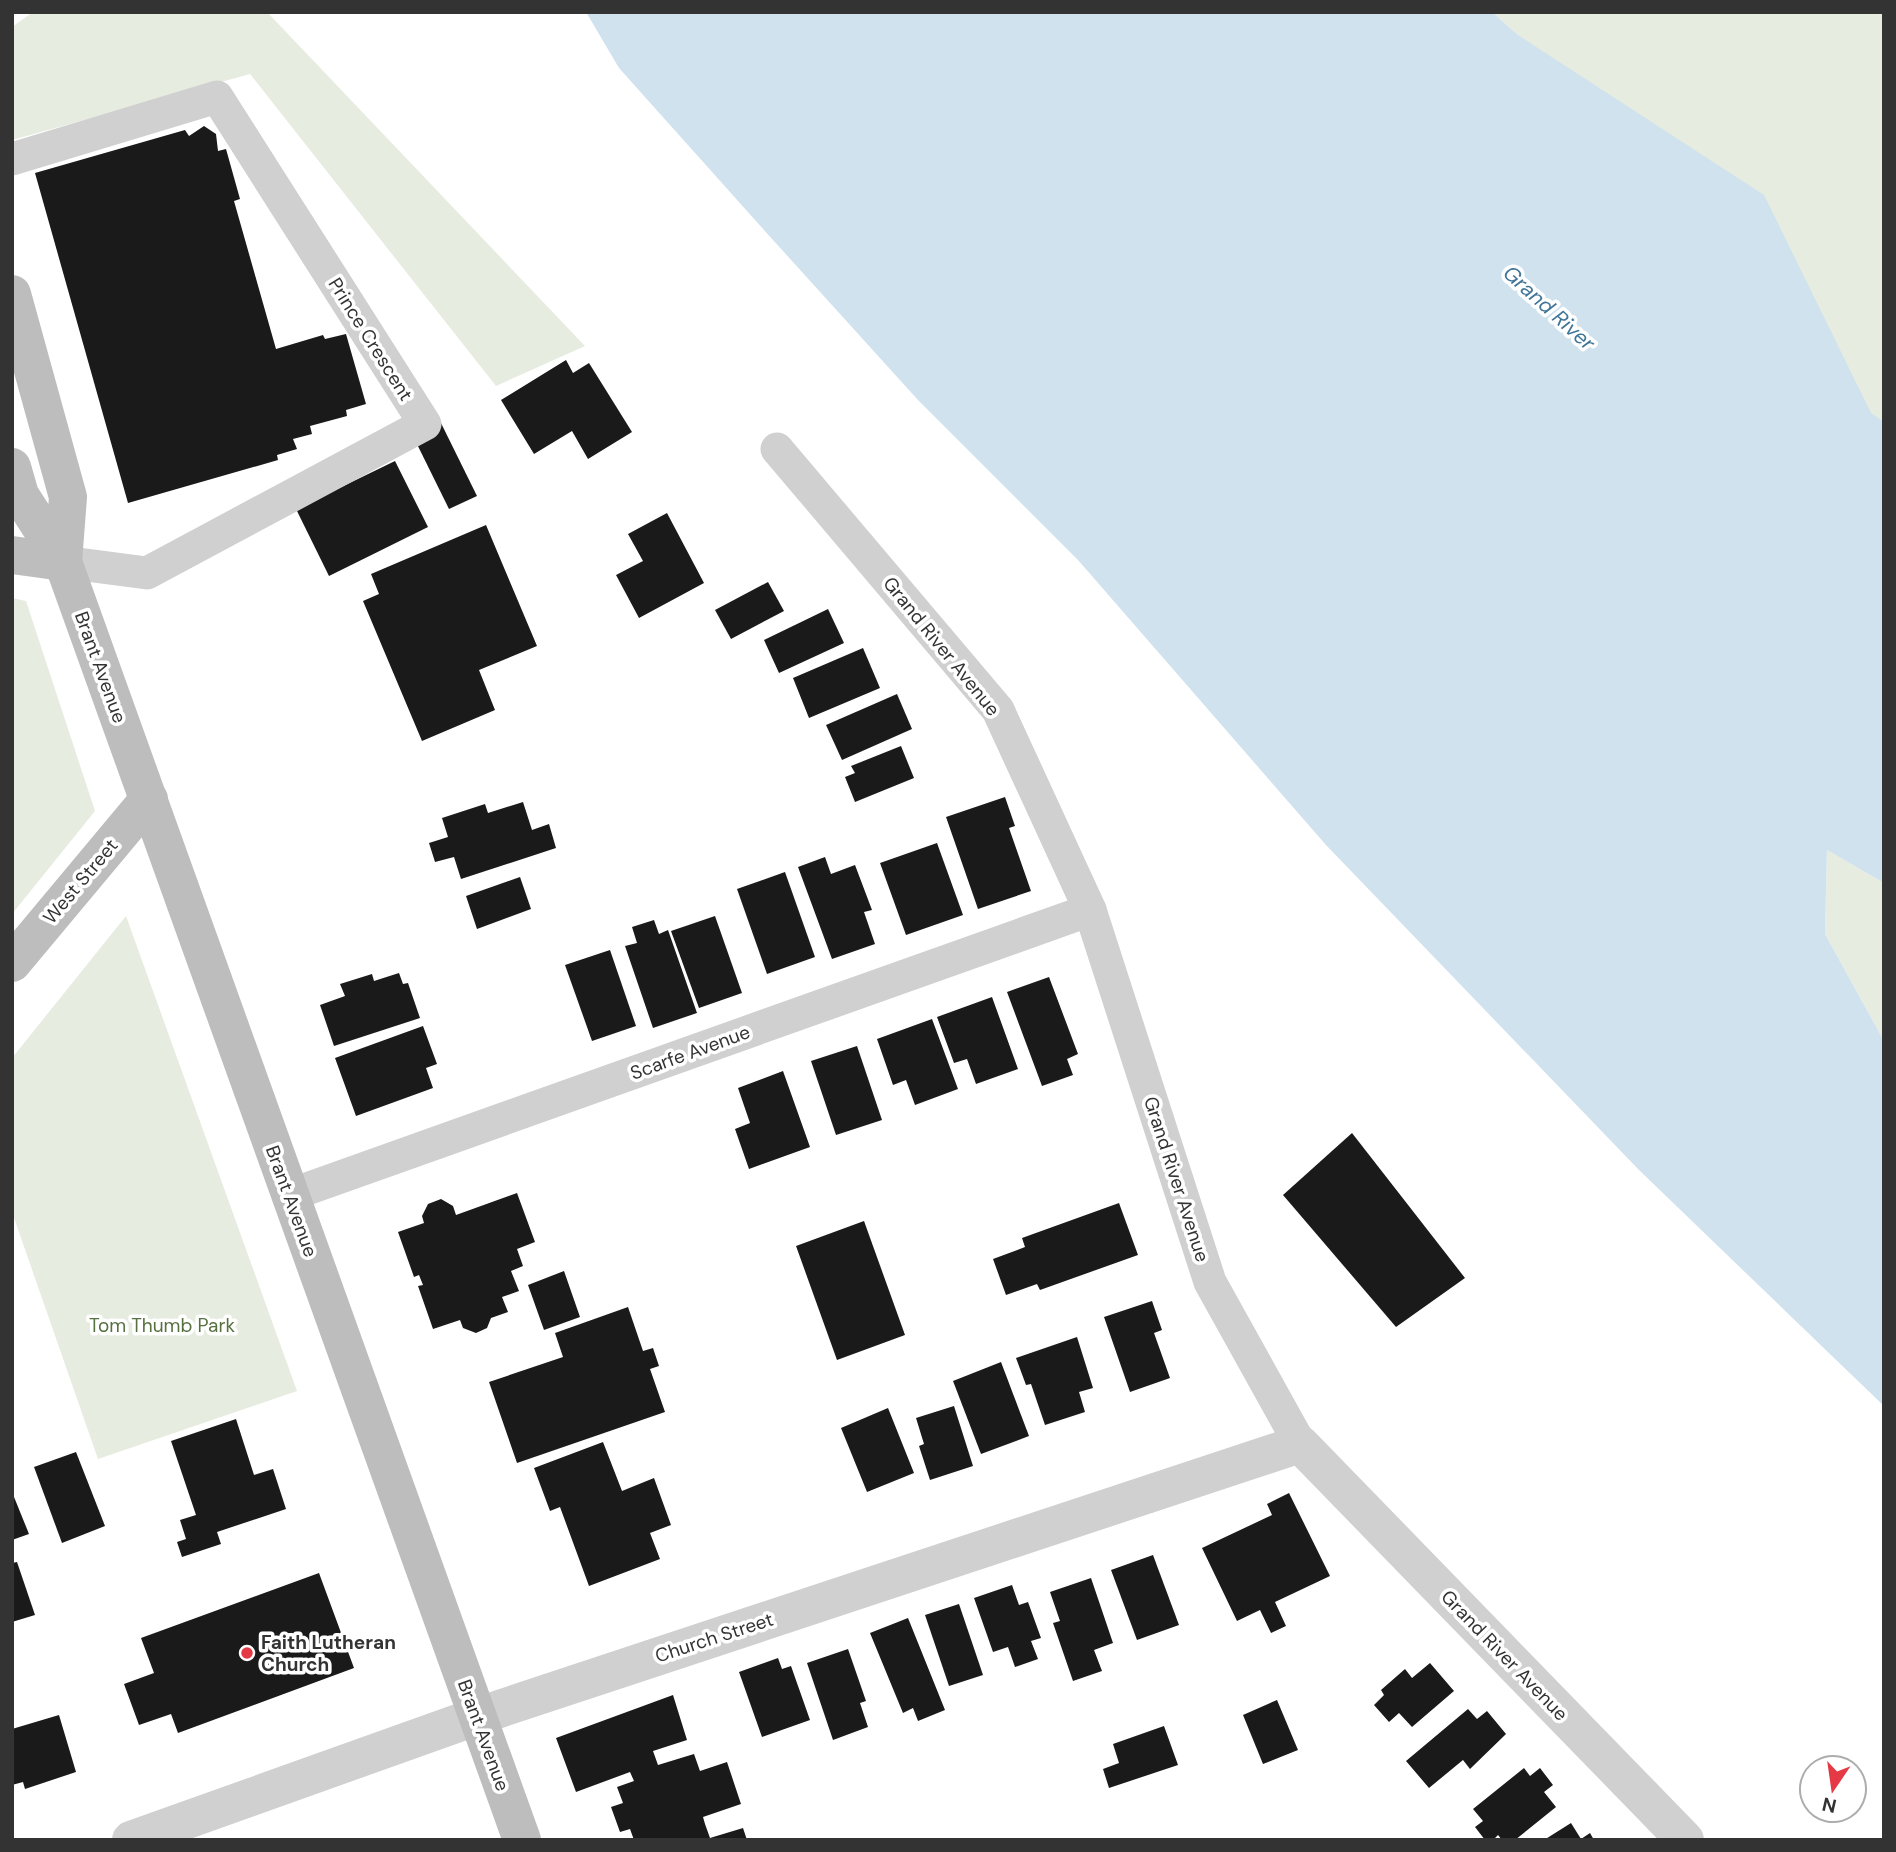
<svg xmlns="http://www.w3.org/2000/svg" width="1896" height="1852" viewBox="0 0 1896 1852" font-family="'DM Sans',sans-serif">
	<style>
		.green { fill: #e6ecdf }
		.water { fill: #cfe2ee }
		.building { fill: #1a1a1a }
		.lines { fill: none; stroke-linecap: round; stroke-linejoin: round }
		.minor { stroke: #d0d0d0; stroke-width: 33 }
		.tertiary { stroke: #d0d0d0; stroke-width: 38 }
		.secondary { stroke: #bdbdbd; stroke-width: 38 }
		.poi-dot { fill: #e63946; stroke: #fff; stroke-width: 2.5 }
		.labels { text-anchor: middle; stroke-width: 7; stroke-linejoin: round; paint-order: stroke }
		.street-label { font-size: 19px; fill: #333; stroke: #fff }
		.park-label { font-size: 19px; fill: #56703f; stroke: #fff }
		.poi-label { font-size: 19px; font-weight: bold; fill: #333; stroke: #fff; text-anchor: start }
		.water-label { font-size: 21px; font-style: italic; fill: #3f7597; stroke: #fff }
	</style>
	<rect width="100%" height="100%" fill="#fff"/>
	<g class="green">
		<path d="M 33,12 L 267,12 L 585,346 L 496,386 L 250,74 L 12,140 L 12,27 Z"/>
		<path d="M 1492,12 L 1884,12 L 1884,422 L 1871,414 L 1518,35 Z"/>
		<path d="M 12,598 L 26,601 L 95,811 L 12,914 Z"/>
		<path d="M 1827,850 L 1884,883 L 1884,1041 L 1825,934 Z"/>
		<path d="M 126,916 L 297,1391 L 98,1459 L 12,1212 L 12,1058 Z"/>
	</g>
	<path class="water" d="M 586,12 L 1492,12 L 1518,35 L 1764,195 L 1871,413 L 1884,422 L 1884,883 L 1827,850 L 1825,934 L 1884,1041 L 1884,1406 L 1639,1170 L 1326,845 L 1078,560 L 918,400 L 773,240 L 619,68 Z"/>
	<g class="building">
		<path d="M 204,126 L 216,134 L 218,151 L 226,149 L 240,199 L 234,201 L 276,349 L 323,335 L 325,339 L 346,334 L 366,404 L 346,410 L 347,416 L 310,426 L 312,434 L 293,439 L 297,449 L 277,455 L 278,460 L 128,503 L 35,173 L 185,130 L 189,136 Z"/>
		<path d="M 566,360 L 573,373 L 589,363 L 632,432 L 588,459 L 572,431 L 534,454 L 501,400 Z"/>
		<path d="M 439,419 L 477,496 L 449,509 L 411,432 Z"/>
		<path d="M 395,461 L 428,527 L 329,576 L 296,509 Z"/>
		<path d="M 667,513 L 704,583 L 639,618 L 616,575 L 643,561 L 628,534 Z"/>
		<path d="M 486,525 L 537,646 L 479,670 L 495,710 L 422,741 L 363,601 L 379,594 L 371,574 Z"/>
		<path d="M 768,582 L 784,611 L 731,639 L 715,610 Z"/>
		<path d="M 828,609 L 844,643 L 779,673 L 764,640 Z"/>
		<path d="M 863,648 L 880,688 L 809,718 L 793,678 Z"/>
		<path d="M 897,694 L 912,729 L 842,760 L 826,725 Z"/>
		<path d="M 901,746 L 914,778 L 855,802 L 845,777 L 855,773 L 851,766 Z"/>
		<path d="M 1005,797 L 1015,826 L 1009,828 L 1031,891 L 978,909 L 946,817 Z"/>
		<path d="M 523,802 L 532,830 L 549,824 L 556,848 L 461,879 L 454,857 L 435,862 L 429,843 L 448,837 L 442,818 L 485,804 L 488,813 Z"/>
		<path d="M 937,843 L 963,915 L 906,935 L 880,863 Z"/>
		<path d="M 825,857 L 831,874 L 855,865 L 872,910 L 864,912 L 875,944 L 832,959 L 798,867 Z"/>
		<path d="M 785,872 L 815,957 L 767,974 L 737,889 Z"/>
		<path d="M 520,877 L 531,909 L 477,929 L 466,896 Z"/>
		<path d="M 715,916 L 742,993 L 699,1008 L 671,931 Z"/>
		<path d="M 654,920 L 659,934 L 668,930 L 697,1013 L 653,1028 L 625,946 L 637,943 L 632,927 Z"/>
		<path d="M 610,950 L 636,1026 L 592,1041 L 565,965 Z"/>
		<path d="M 399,973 L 403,984 L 408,983 L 420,1018 L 334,1046 L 320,1005 L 345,996 L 340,984 L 372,974 L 374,981 Z"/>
		<path d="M 1049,977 L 1078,1054 L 1067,1059 L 1073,1075 L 1042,1086 L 1007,992 Z"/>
		<path d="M 992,997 L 1018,1069 L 976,1084 L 967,1059 L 954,1063 L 937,1017 Z"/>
		<path d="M 932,1019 L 958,1089 L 915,1105 L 906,1080 L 893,1085 L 877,1039 Z"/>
		<path d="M 423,1026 L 437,1064 L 426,1068 L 433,1088 L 356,1116 L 335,1058 Z"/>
		<path d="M 857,1046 L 882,1120 L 836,1135 L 811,1061 Z"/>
		<path d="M 783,1071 L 810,1147 L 749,1169 L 735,1129 L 750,1123 L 738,1088 Z"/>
		<path d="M 1352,1133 L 1465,1278 L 1396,1327 L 1283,1195 Z"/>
		<path d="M 517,1193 L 535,1242 L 517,1249 L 523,1266 L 511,1271 L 519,1291 L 502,1297 L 508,1312 L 491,1318 L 487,1328 L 476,1333 L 463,1328 L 460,1320 L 433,1329 L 418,1286 L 423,1285 L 419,1275 L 414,1277 L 398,1232 L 424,1223 L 422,1216 L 428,1204 L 441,1199 L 453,1206 L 456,1215 Z"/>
		<path d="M 1119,1203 L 1138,1255 L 1040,1290 L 1037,1284 L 1006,1295 L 993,1259 L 1025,1247 L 1022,1238 Z"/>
		<path d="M 864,1221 L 905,1335 L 837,1360 L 796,1246 Z"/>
		<path d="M 564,1271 L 580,1317 L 544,1330 L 528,1285 Z"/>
		<path d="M 1152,1301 L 1162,1330 L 1154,1333 L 1170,1378 L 1130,1392 L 1104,1317 Z"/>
		<path d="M 628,1307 L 643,1351 L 653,1348 L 659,1366 L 650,1369 L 665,1412 L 517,1463 L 489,1382 L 563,1357 L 555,1333 Z"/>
		<path d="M 1077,1337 L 1093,1388 L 1079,1392 L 1085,1412 L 1045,1425 L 1031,1384 L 1026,1385 L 1016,1358 Z"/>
		<path d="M 1001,1362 L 1029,1436 L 981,1454 L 953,1381 Z"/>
		<path d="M 954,1406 L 973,1466 L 930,1480 L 919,1446 L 924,1444 L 916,1418 Z"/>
		<path d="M 888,1408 L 914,1473 L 867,1492 L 841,1428 Z"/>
		<path d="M 236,1419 L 254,1475 L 273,1469 L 286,1509 L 217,1532 L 221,1544 L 182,1557 L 177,1542 L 186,1539 L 180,1520 L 196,1515 L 171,1441 Z"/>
		<path d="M 603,1442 L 622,1491 L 654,1478 L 671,1525 L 650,1533 L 660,1559 L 589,1586 L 560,1507 L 550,1511 L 534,1468 Z"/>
		<path d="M 76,1452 L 105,1526 L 62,1543 L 34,1467 Z"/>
		<path d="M 12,1492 L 29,1534 L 12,1540 Z"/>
		<path d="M 1289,1493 L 1330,1576 L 1275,1602 L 1286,1626 L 1271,1633 L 1260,1610 L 1237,1621 L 1202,1548 L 1272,1515 L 1267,1504 Z"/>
		<path d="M 1153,1555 L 1179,1625 L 1137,1640 L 1111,1570 Z"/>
		<path d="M 17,1562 L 35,1615 L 12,1622 L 12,1563 Z"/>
		<path d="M 319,1573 L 354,1668 L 178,1733 L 171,1714 L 139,1725 L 124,1684 L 154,1673 L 141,1638 Z"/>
		<path d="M 1091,1578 L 1113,1643 L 1094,1650 L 1102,1671 L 1073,1681 L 1053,1623 L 1060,1621 L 1050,1592 Z"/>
		<path d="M 1012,1585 L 1019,1605 L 1028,1602 L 1041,1638 L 1031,1641 L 1038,1659 L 1015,1667 L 1008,1647 L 993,1652 L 974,1598 Z"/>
		<path d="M 959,1604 L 983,1675 L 949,1686 L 925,1615 Z"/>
		<path d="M 908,1618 L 945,1710 L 918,1721 L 913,1708 L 903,1713 L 870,1633 Z"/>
		<path d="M 848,1649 L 866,1701 L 860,1703 L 868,1727 L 833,1740 L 807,1663 Z"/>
		<path d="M 778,1658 L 782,1669 L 791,1666 L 810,1720 L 762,1737 L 739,1672 Z"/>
		<path d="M 1430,1663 L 1454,1691 L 1412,1727 L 1399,1713 L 1389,1722 L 1374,1705 L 1384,1695 L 1381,1690 L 1405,1669 L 1412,1678 Z"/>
		<path d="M 673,1695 L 687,1740 L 653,1751 L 658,1765 L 694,1754 L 700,1771 L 727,1762 L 741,1804 L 703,1817 L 705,1824 L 710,1838 L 743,1828 L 747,1840 L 634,1840 L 630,1829 L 620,1832 L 611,1807 L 623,1803 L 617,1787 L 634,1781 L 630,1772 L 576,1792 L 556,1738 Z"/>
		<path d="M 1277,1700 L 1298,1750 L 1263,1764 L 1243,1715 Z"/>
		<path d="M 1468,1709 L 1477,1719 L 1487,1711 L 1506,1734 L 1470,1769 L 1463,1760 L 1429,1788 L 1406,1761 Z"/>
		<path d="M 59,1715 L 76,1772 L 25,1789 L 23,1782 L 12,1785 L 12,1729 Z"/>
		<path d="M 1164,1726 L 1178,1765 L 1109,1788 L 1103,1769 L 1119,1763 L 1113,1744 Z"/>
		<path d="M 1524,1768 L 1530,1776 L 1540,1768 L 1553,1785 L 1544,1792 L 1556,1807 L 1515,1840 L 1502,1840 L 1498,1835 L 1493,1840 L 1485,1840 L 1475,1827 L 1483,1821 L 1473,1809 Z"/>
		<path d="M 1571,1823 L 1581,1839 L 1590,1833 L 1594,1840 L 1544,1840 Z"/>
	</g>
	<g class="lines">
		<g class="minor">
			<path d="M 12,159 L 217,97 L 425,424 L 147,573 L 63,562"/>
			<path d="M 777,449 L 998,710 L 1090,910 L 1210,1282 L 1300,1444"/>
			<path d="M 290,1195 L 1090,910"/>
		</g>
		<path class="tertiary" d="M 131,1840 L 478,1716 L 1300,1444 L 1685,1840"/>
		<g class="secondary">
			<path d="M 12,294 L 68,497 L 63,562"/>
			<path d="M 12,467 L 20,495 L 63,562 L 522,1840"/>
			<path d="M 12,555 L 63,562"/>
			<path d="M 12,963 L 149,799"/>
		</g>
	</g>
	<circle class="poi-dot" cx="247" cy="1653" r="7"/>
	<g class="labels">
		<g class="street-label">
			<text transform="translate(371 339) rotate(58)" y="7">Prince Crescent</text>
			<text transform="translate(942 646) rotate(51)" y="7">Grand River Avenue</text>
			<text transform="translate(101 667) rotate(70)" y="7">Brant Avenue</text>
			<text transform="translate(80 881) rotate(-50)" y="7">West Street</text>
			<text transform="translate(690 1052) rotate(-20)" y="7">Scarfe Avenue</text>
			<text transform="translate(1177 1179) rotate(72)" y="7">Grand River Avenue</text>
			<text transform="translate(292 1201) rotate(70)" y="7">Brant Avenue</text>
			<text transform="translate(714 1637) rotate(-18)" y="7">Church Street</text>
			<text transform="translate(1505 1655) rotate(46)" y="7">Grand River Avenue</text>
			<text transform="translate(484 1735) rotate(70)" y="7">Brant Avenue</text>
		</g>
		<g class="park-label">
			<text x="162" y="1332">Tom Thumb Park</text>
		</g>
		<g class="poi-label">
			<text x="261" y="1649">Faith Lutheran<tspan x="261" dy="22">Church</tspan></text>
		</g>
		<g class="water-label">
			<text transform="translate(1549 308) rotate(42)" y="7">Grand River</text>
		</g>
	</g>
	<rect width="1896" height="1852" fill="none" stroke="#333333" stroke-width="28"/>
	<g transform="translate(1833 1789) rotate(193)"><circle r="33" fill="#ffffff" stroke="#adadad" stroke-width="2"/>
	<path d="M0-5L12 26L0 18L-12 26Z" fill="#e63946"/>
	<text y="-10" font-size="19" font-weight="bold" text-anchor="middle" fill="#333333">N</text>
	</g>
</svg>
